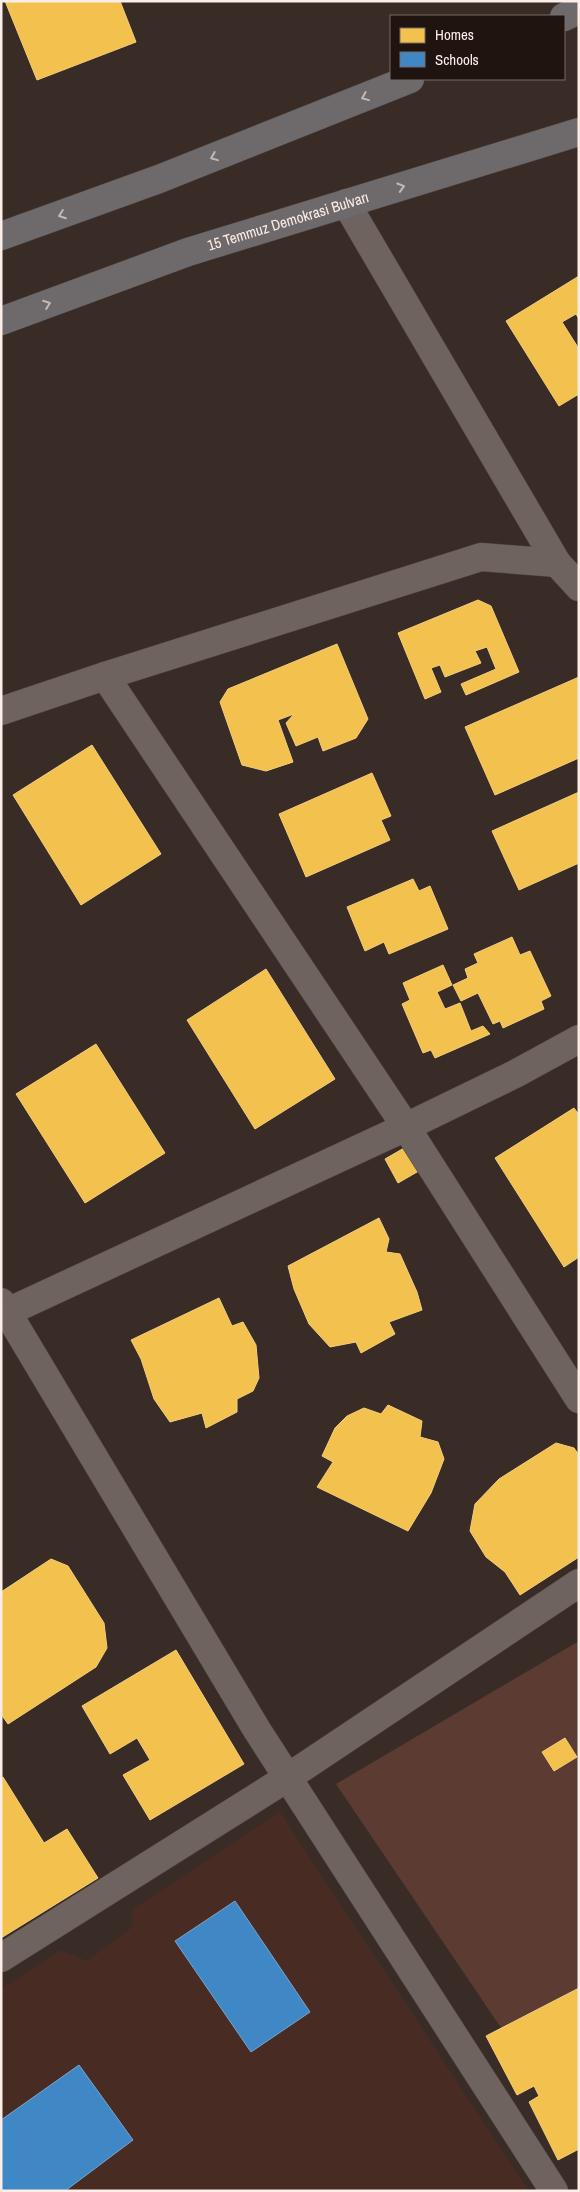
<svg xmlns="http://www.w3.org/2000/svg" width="580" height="2192" viewBox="0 0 580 2192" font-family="'Archivo Narrow',sans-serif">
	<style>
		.built { fill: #482c23 }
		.green { fill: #5c3c32 }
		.homes { fill: #f2c14e; stroke: #f5ce7c }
		.schools { fill: #3f88c5; stroke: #78a6cf }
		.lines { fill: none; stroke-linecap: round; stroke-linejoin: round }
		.minor-casing { stroke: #544844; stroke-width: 29 }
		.trunk-casing { stroke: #544844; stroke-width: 29 }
		.minor { stroke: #6e635e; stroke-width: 28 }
		.trunk { stroke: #6e6a6c; stroke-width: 28 }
		.oneway { stroke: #c4b9b6 }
		.labels { text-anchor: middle; stroke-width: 5; stroke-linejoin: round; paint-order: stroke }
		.street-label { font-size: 15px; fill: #fdede7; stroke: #1f1410 }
	</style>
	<rect width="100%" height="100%" fill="#392c27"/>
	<path class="built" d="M 280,1812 L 529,2191 L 1,2191 L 1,1989 L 61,1950 L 87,1961 L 131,1928 L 133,1909 Z"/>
	<path class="green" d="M 579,1641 L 579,2143 L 336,1784 Z"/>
	<g class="homes">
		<path d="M 5,1 L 120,1 L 136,42 L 37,80 Z"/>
		<path d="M 579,276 L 579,319 L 576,314 L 562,322 L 579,349 L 579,394 L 559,406 L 506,321 Z"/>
		<path d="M 478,600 L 491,606 L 519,672 L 466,695 L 461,684 L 496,669 L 487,647 L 475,651 L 481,663 L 445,677 L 440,665 L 431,668 L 441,692 L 425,699 L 398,633 Z"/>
		<path d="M 337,644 L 368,719 L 356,738 L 323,751 L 318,737 L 296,746 L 286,723 L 294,714 L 278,720 L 293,762 L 266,771 L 242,765 L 220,702 L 228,689 Z"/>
		<path d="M 579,677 L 579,758 L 495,795 L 465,727 Z"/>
		<path d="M 92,745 L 161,854 L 81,905 L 13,795 Z"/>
		<path d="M 372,773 L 391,816 L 381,820 L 390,840 L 306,877 L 279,814 Z"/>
		<path d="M 579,792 L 579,863 L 519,890 L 492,831 Z"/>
		<path d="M 413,879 L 419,891 L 430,886 L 448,929 L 389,954 L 384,942 L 365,951 L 347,907 Z"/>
		<path d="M 512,937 L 520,955 L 530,951 L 551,996 L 541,1001 L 544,1009 L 503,1028 L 500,1021 L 493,1024 L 478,993 L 461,1001 L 453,985 L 468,978 L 465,969 L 478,963 L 474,954 Z"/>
		<path d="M 443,965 L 452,985 L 437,992 L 445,1009 L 460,1003 L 471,1031 L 483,1026 L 490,1034 L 435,1058 L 431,1050 L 423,1053 L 402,1004 L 410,1000 L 403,983 Z"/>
		<path d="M 266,969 L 335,1079 L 255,1129 L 187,1020 Z"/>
		<path d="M 96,1044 L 165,1153 L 85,1203 L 16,1094 Z"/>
		<path d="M 574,1108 L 579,1115 L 579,1257 L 564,1267 L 495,1158 Z"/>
		<path d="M 411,1144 L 424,1168 L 398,1183 L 385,1159 Z"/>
		<path d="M 379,1218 L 389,1239 L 386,1252 L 400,1254 L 417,1292 L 422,1310 L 389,1322 L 395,1334 L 361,1353 L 356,1342 L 330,1347 L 309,1324 L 294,1289 L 288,1266 Z"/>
		<path d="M 219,1298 L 232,1326 L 243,1322 L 256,1345 L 259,1378 L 253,1391 L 237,1399 L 237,1412 L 206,1428 L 202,1413 L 170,1422 L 154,1399 L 141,1359 L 131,1340 Z"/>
		<path d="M 388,1405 L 422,1421 L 420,1437 L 438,1442 L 444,1459 L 431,1493 L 408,1531 L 317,1487 L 333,1462 L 322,1456 L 335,1428 L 347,1416 L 364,1408 L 381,1414 Z"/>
		<path d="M 556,1443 L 574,1448 L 579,1455 L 579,1557 L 520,1595 L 505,1572 L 486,1557 L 470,1531 L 475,1504 L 499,1479 Z"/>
		<path d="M 51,1559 L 68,1566 L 104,1623 L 107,1648 L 96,1667 L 8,1724 L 1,1714 L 1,1592 Z"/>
		<path d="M 176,1650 L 244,1764 L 150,1820 L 123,1775 L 150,1760 L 137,1738 L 110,1754 L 82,1706 Z"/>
		<path d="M 565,1738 L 577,1757 L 554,1771 L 542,1752 Z"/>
		<path d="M 3,1777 L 44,1843 L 67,1829 L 98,1878 L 1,1938 L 1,1778 Z"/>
		<path d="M 579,1988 L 579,2149 L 558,2160 L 529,2102 L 539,2096 L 534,2086 L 517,2095 L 486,2036 Z"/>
	</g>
	<g class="schools">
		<path d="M 235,1901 L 310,2012 L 251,2052 L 175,1941 Z"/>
		<path d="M 79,2065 L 133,2140 L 65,2191 L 1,2191 L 1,2120 Z"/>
	</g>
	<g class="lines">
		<g class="minor-casing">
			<g id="minor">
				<path d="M 346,203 L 557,563 L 579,587"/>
				<path d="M 105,676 L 406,1127 L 579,1399"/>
				<path d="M 1,711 L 105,676 L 481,557 L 557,563"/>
				<path d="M 1,1302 L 257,1730 L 554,2191"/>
				<path d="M 1,1315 L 406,1127 L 515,1074 L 579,1039"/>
				<path d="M 1,1958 L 287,1778 L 579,1583"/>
			</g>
		</g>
		<g class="trunk-casing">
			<g id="trunk">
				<path d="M 564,17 L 579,10"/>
				<path d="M 1,236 L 159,179 L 410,79"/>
				<path id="s1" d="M 1,321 L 188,252 L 579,132"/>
			</g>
		</g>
		<use href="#minor" class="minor"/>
		<use href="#trunk" class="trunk"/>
	</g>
	<defs><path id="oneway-chevron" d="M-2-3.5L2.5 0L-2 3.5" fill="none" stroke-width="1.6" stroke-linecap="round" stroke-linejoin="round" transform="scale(1.25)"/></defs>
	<g class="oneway">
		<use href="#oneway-chevron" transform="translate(365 97) rotate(158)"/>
		<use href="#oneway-chevron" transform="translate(214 157) rotate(158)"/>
		<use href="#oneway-chevron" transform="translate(401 187) rotate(-17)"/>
		<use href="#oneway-chevron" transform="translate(62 215) rotate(160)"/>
		<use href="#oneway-chevron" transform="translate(47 304) rotate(-20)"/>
	</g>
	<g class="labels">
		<g class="street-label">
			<text dy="5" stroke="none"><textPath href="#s1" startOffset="304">15 Temmuz Demokrasi Bulvarı</textPath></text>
		</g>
	</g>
	<rect width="580" height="2192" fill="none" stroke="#fdede7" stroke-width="5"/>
	<rect x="390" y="15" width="175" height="65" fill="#1f1410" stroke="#786b66"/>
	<rect x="400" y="28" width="25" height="15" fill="#f2c14e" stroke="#786b66"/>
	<text x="435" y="40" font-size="15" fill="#fdede7">Homes</text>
	<rect x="400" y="52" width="25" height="15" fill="#3f88c5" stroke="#786b66"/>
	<text x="435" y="65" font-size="15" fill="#fdede7">Schools</text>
</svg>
